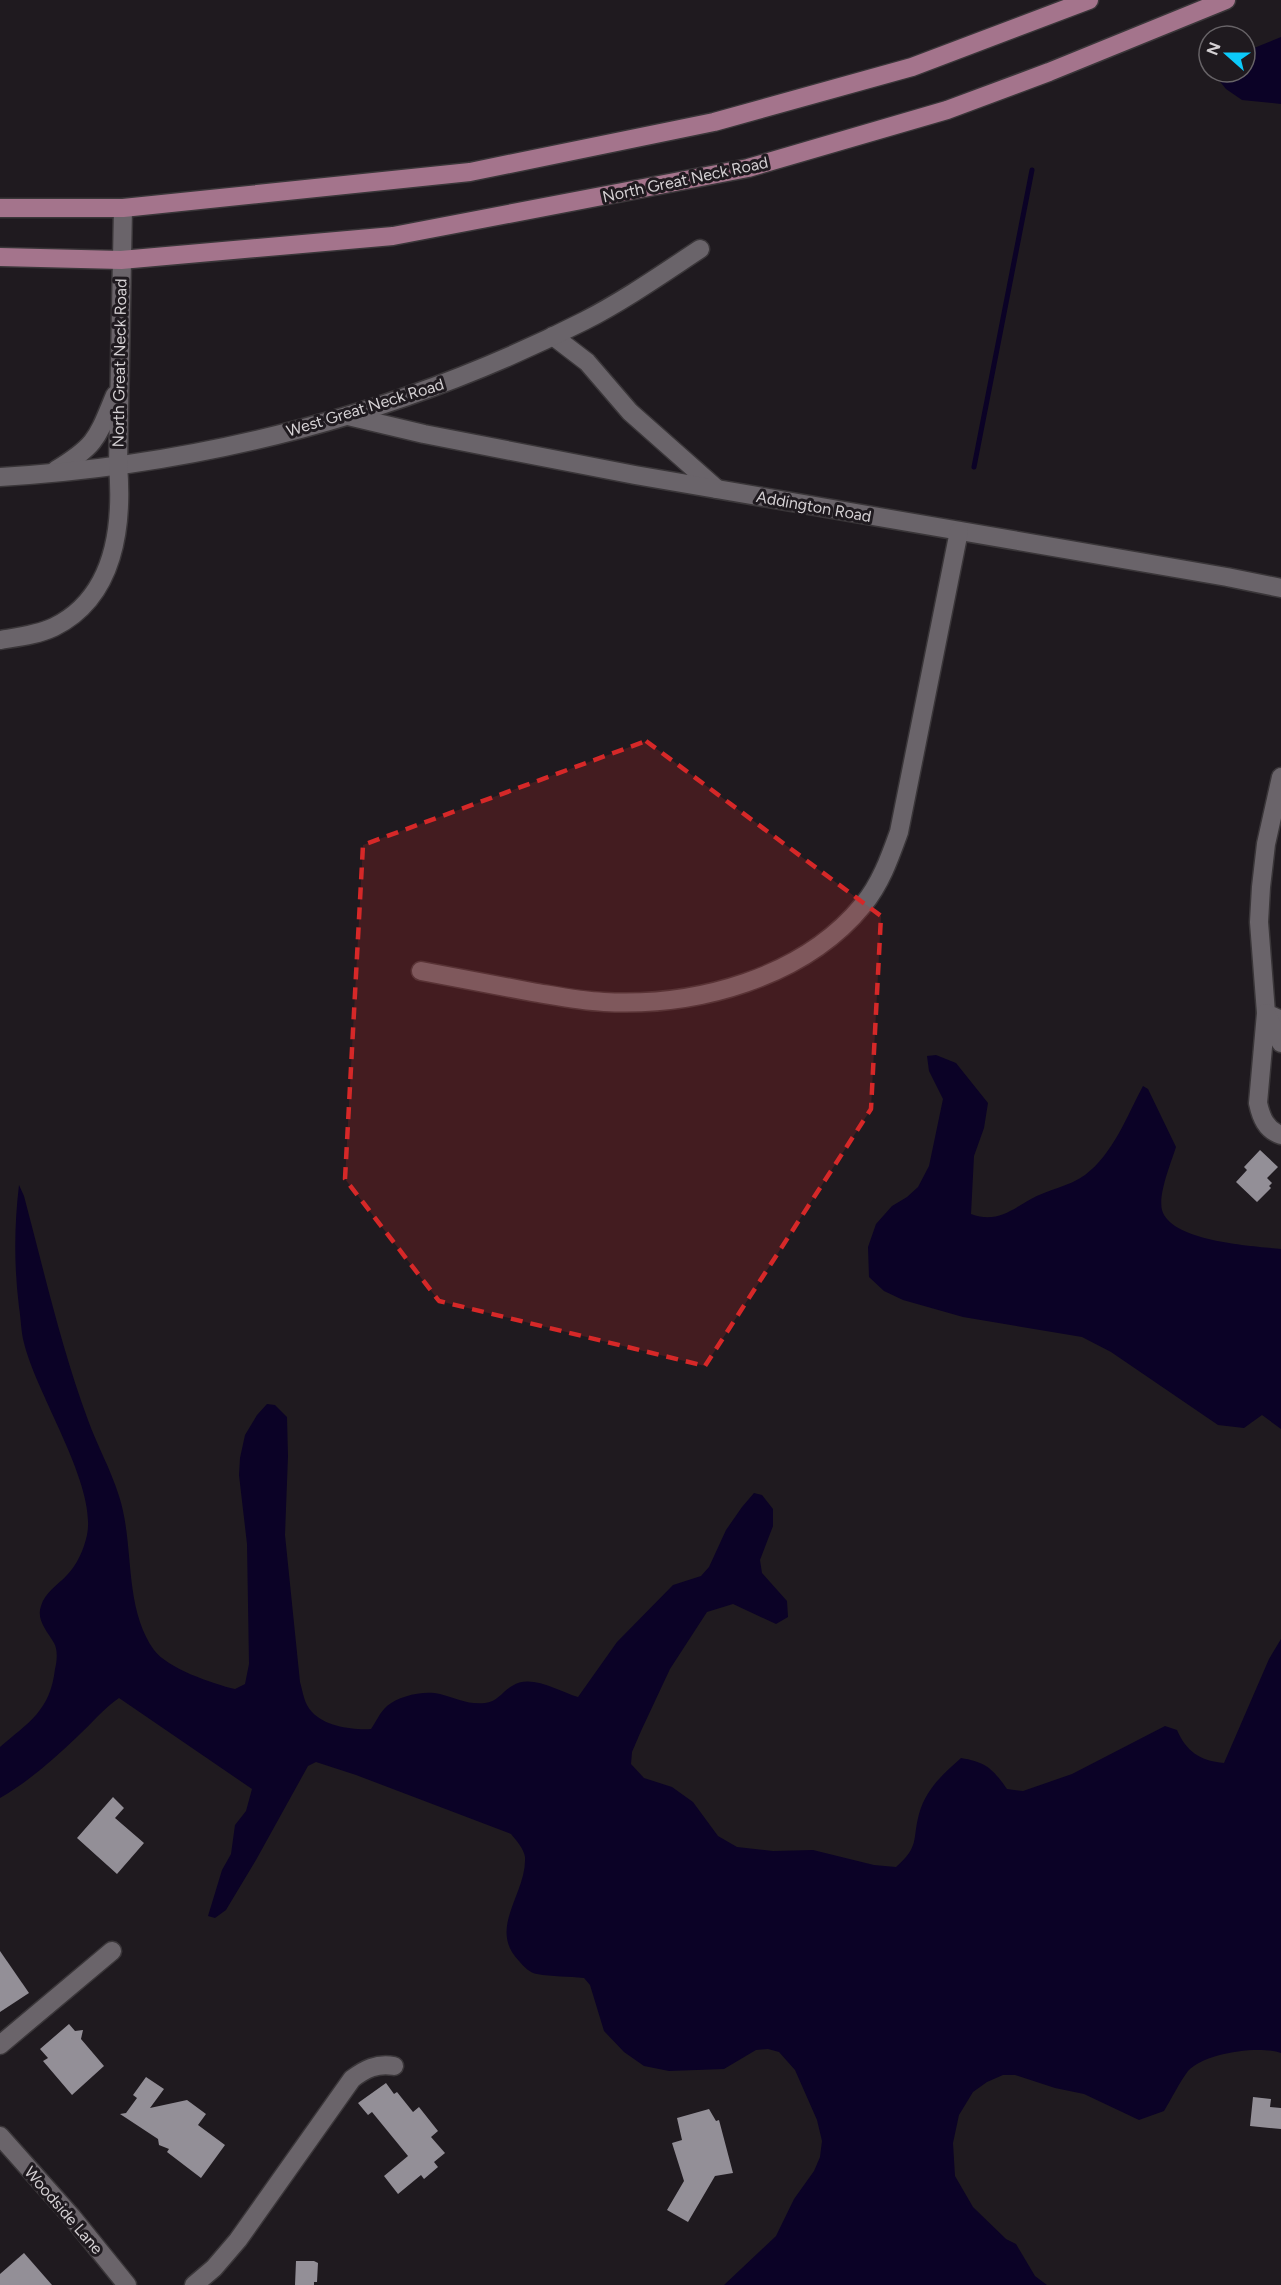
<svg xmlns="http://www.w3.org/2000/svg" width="1281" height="2285" viewBox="0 0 1281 2285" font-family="Figtree,sans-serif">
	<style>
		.water { fill: #0b0226 }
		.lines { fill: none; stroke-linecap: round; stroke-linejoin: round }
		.stream { stroke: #0b0226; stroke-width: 5 }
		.building { fill: #938f97 }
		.minor-casing { stroke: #3a3639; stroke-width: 21 }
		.major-casing { stroke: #3a3639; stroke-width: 21 }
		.minor { stroke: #6a646a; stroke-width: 18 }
		.major { stroke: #a4748c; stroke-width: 18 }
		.marked { fill: #d62828; fill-opacity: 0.2; stroke: #d62828; stroke-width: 4.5; stroke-dasharray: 12 8; stroke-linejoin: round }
		.labels { text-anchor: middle; stroke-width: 6; stroke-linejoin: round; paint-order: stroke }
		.street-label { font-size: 16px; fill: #d4d0d3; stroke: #1f1a1f }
	</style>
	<rect width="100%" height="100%" fill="#1f1a1f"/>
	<g class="water">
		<path d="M 1281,37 L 1281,104 L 1242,100 L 1226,89 L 1213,73 L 1245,72 L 1245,48 L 1249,50 Z"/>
		<path d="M 936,1055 L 956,1063 L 988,1103 L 984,1128 L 974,1156 L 971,1214 C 996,1223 1010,1211 1031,1199 C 1047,1190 1070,1186 1085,1175 C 1113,1154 1127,1116 1143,1086 L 1148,1089 L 1176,1147 C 1171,1163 1158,1194 1162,1210 C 1171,1242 1254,1246 1281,1249 L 1281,1429 L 1262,1415 L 1244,1428 L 1218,1425 L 1111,1352 L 1082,1337 L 963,1317 L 903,1300 L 884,1291 L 869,1277 L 868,1247 L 876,1224 L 892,1206 L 907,1197 L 918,1187 L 929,1166 L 943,1099 L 929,1071 L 927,1056 Z"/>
		<path d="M 19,1185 L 24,1196 C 44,1271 61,1347 88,1420 C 97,1445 111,1470 119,1496 C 135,1545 123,1606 154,1650 C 167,1668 213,1684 235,1689 L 245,1684 L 249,1664 L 247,1544 L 239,1475 L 240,1458 L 245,1435 L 257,1415 L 267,1404 L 275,1405 L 287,1417 L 288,1456 L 285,1535 L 300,1682 C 303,1692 304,1704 312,1712 C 326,1727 353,1730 371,1729 C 376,1722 380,1712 387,1706 C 399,1696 424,1690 440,1694 C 456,1698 468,1705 485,1703 C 497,1702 502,1692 512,1686 C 530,1673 559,1691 578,1697 L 617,1642 L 673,1585 L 701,1576 L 709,1567 L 726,1530 L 742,1507 L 754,1493 L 762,1495 L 773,1509 L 773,1526 L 760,1560 L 762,1573 L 787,1601 L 788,1617 L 776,1624 L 733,1604 L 707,1612 L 670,1669 L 641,1731 L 632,1752 L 631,1764 L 644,1778 L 672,1787 L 693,1802 L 718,1836 L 737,1847 L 773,1851 L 813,1850 L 874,1865 L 896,1867 C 920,1846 912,1840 919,1814 C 926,1789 943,1774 961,1758 C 986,1762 993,1769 1007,1789 L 1023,1791 L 1072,1774 L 1165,1726 L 1177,1730 C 1186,1751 1200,1761 1224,1763 L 1269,1659 L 1281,1639 L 1281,2053 C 1259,2045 1204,2053 1188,2071 C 1179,2083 1172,2098 1164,2111 L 1139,2120 L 1084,2094 L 1055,2088 L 1015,2075 L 1003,2075 L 987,2082 L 973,2092 L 959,2115 L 953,2143 L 955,2176 L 973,2207 L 1006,2239 L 1016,2244 L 1035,2276 L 1047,2285 L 724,2285 L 776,2236 L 794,2199 L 814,2171 L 820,2157 L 822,2141 L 817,2120 L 795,2070 L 779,2052 L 768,2049 L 756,2050 L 724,2069 L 669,2071 L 644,2066 L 624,2052 L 604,2031 L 590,1985 L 584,1978 C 569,1976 552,1977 537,1974 C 530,1973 524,1967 519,1961 C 487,1928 527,1894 525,1857 C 524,1849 516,1840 511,1834 L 356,1775 L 316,1762 L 308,1766 L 256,1860 L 226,1910 L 215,1918 L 208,1916 L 222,1870 L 231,1854 L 235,1825 L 246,1811 L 252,1789 L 119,1698 C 103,1709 92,1723 78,1736 C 54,1759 28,1782 0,1798 L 0,1747 C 29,1722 50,1711 55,1669 C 57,1661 58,1650 54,1643 C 47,1631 36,1620 41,1606 C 45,1592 58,1585 67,1575 C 77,1565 84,1549 87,1535 C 97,1485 37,1396 24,1343 C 21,1332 21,1319 19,1307 C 14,1266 14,1227 19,1185 Z"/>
	</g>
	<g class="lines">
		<path class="stream" d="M 974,467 L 1032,170"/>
	</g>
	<g class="building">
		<path d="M 1260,1150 L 1278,1167 L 1267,1178 L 1272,1183 L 1269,1186 L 1271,1188 L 1257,1202 L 1236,1182 L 1247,1170 L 1244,1167 Z"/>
		<path d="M 113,1797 L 124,1808 L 115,1818 L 144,1843 L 117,1874 L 77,1838 Z"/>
		<path d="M 0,1951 L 29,1993 L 0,2012 Z"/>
		<path d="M 69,2024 L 75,2031 L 83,2030 L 81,2039 L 104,2066 L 72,2095 L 43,2061 L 48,2058 L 40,2049 Z"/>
		<path d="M 146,2077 L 164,2089 L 150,2108 L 187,2100 L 206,2114 L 198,2125 L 225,2145 L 201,2178 L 167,2152 L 169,2149 L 159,2145 L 158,2139 L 120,2114 L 126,2113 L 137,2098 L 133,2095 Z"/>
		<path d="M 386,2083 L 394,2094 L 397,2092 L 413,2112 L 419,2107 L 438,2131 L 431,2137 L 445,2153 L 434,2162 L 438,2167 L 424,2179 L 421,2175 L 398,2194 L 384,2176 L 408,2156 L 372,2112 L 368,2115 L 358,2103 Z"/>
		<path d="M 1253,2097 L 1271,2099 L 1270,2107 L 1281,2108 L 1281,2129 L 1250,2126 Z"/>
		<path d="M 709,2109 L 716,2121 L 719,2120 L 733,2173 L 715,2176 L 688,2222 L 667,2210 L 684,2181 L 672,2143 L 682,2140 L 677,2118 Z"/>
		<path d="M 24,2253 L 52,2285 L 0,2285 L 0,2274 Z"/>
		<path d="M 296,2261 L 314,2261 L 318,2263 L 317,2282 L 314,2282 L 314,2285 L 295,2285 Z"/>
	</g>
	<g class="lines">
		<g class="minor-casing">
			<g id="minor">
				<path d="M 553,336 L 587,362 L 630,412 L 717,489"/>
				<path d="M 348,416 L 424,434 L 635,475 L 1227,577 L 1281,588"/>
				<path d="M 56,470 C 97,445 97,438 115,395"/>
				<path d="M 0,477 C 203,465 403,413 584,321 C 625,300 662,274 700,249"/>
				<path d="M 0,640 C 18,637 37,635 54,627 C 115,597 123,525 118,465 L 123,208"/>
				<path d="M 1281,777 L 1266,844 L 1261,887 L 1259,922 L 1266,1013 L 1281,1020"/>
				<path d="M 421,971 C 458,978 495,985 532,992 C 556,996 580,1001 604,1002 C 696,1007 803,978 863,905 C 881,883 890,857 899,832 L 959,531"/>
				<path d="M 1281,1043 L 1266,1013 L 1258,1103 C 1261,1117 1266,1130 1281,1135"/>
				<path d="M 0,2045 L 112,1951"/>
				<path d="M 0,2136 L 72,2217 L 127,2285"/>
				<path d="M 194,2285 L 214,2268 L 238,2240 L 352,2079 C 365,2069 377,2063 394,2066"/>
			</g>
		</g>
		<g class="major-casing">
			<g id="major">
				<path d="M 0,208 L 123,208 L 470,172 L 714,122 L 912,67 L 1089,0"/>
				<path d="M 0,257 L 121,260 L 393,236 L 748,168 L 947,110 L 1049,72 L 1226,0"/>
			</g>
		</g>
		<use href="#minor" class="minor"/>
		<use href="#major" class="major"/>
	</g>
	<path class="marked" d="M 646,741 L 881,916 L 871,1109 L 705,1366 L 439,1301 L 345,1179 L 363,845 Z"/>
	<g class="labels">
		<g class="street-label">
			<text transform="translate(685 179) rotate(-12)" y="6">North Great Neck Road</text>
			<text transform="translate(119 363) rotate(-89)" y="6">North Great Neck Road</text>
			<text transform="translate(365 407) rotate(-17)" y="6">West Great Neck Road</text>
			<text transform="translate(814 506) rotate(10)" y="6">Addington Road</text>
			<text transform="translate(64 2210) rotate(49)" y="6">Woodside Lane</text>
		</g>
	</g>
	<g transform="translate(1227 54) rotate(291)"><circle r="28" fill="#1f1a1f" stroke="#676367" stroke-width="1.5"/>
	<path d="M0-4.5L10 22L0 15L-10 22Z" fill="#0ccafa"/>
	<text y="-9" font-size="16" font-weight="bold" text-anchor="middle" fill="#d4d0d3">N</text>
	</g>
</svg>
